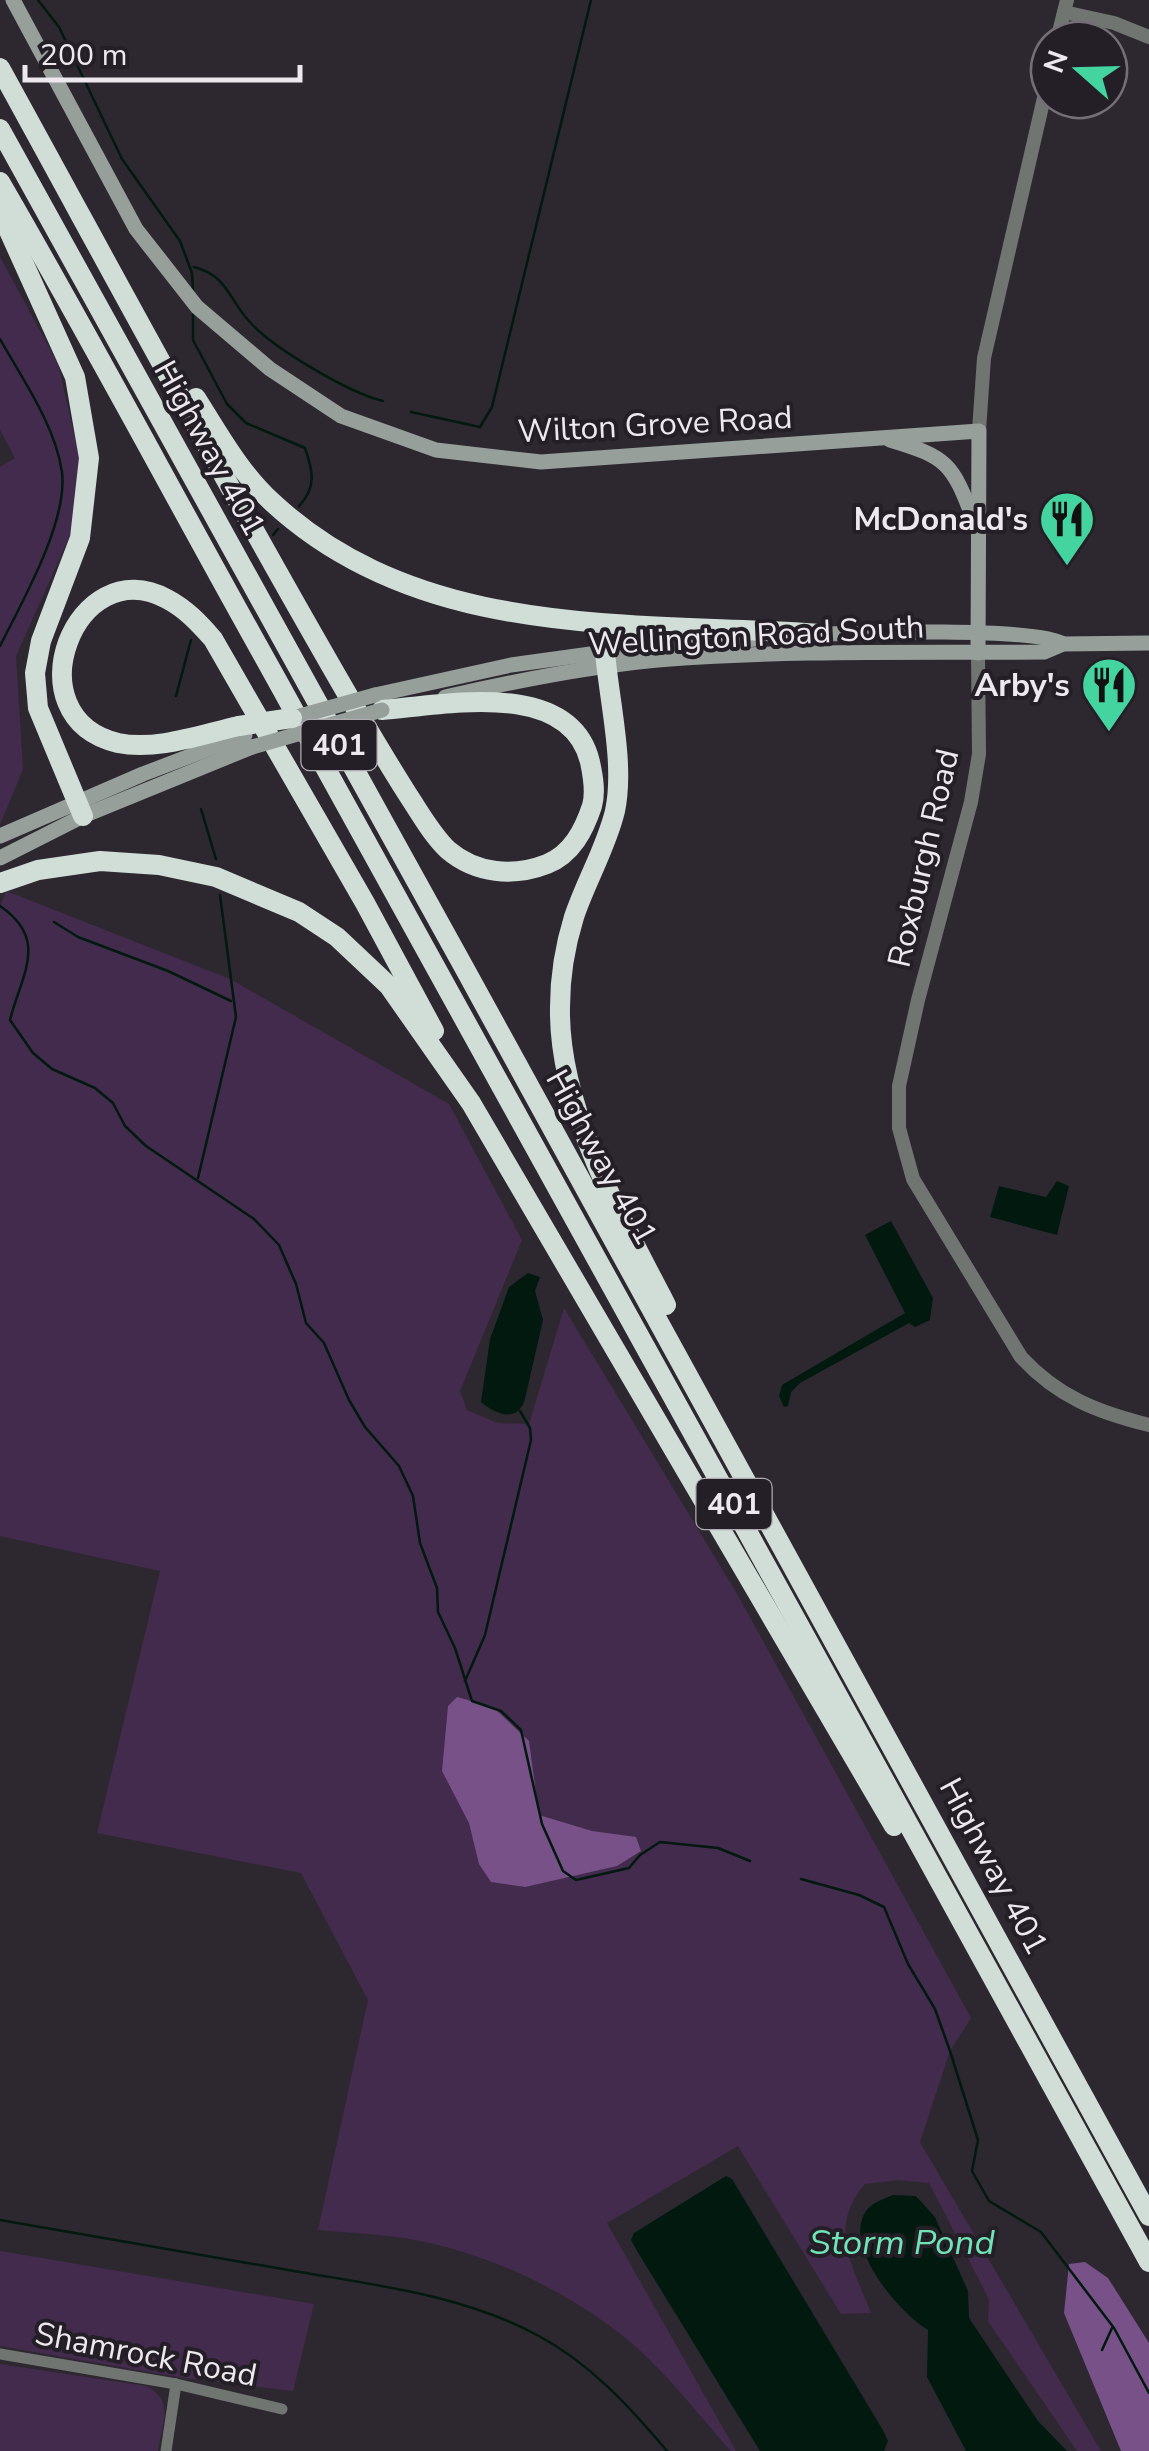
<svg xmlns="http://www.w3.org/2000/svg" width="1149" height="2451" viewBox="0 0 1149 2451" font-family="'Nunito Sans',sans-serif">
	<style>
		.green { fill: #432b4d }
		.forest { fill: #785188 }
		.water { fill: #01190f }
		.lines { fill: none; stroke-linecap: round; stroke-linejoin: round }
		.stream { stroke: #01190f; stroke-width: 2.5 }
		.minor { stroke: #707572; stroke-width: 11 }
		.tertiary { stroke: #707572; stroke-width: 14 }
		.secondary { stroke: #979f9b; stroke-width: 15 }
		.motorway { stroke: #d1ddd7; stroke-width: 20 }
		.secondary-bridge { stroke: #979f9b; stroke-width: 15 }
		.motorway-bridge { stroke: #d1ddd7; stroke-width: 20 }
		.labels { text-anchor: middle; stroke-width: 8; stroke-linejoin: round; paint-order: stroke }
		.shield { fill: #241f26; stroke: #b0acb1; stroke-width: 2.5 }
		.shield-label { font-size: 30px; font-weight: bold; fill: #ece8ed }
		.street-label { font-size: 32px; fill: #ece8ed; stroke: #241f26 }
		.poi-label { font-size: 32px; font-weight: bold; fill: #ece8ed; stroke: #241f26; text-anchor: end }
		.water-label { font-size: 35px; font-style: italic; fill: #70e4b6; stroke: #241f26 }
	</style>
	<rect width="100%" height="100%" fill="#2d2830"/>
	<g class="green">
		<path d="M 0,257 L 58,364 L 80,460 L 71,533 L 16,656 L 23,769 L 0,825 L 0,467 L 15,458 L 0,430 Z"/>
		<path d="M 6,891 L 230,979 L 449,1104 L 522,1240 L 460,1391 L 467,1410 L 497,1423 L 529,1424 L 564,1308 L 736,1592 L 971,2018 L 950,2051 L 920,2142 L 1101,2451 L 1077,2451 L 988,2321 L 989,2299 L 929,2183 L 898,2180 L 865,2184 C 827,2227 853,2267 871,2313 L 841,2314 L 738,2146 L 607,2223 L 736,2451 L 731,2451 C 694,2410 659,2362 614,2329 C 555,2285 483,2252 410,2239 C 380,2234 349,2233 318,2230 L 368,2000 L 301,1873 L 97,1833 L 160,1571 L 0,1536 L 0,907 Z"/>
		<path d="M 0,2251 L 314,2304 L 293,2391 L 178,2377 L 0,2346 Z"/>
		<path d="M 0,2364 L 146,2386 C 175,2400 162,2424 158,2451 L 0,2451 Z"/>
	</g>
	<g class="forest">
		<path d="M 457,1697 L 493,1707 L 529,1741 L 539,1815 L 592,1831 L 636,1837 L 641,1851 L 617,1866 L 525,1887 L 491,1882 L 479,1864 L 469,1823 L 442,1771 L 448,1706 Z"/>
		<path d="M 1085,2262 L 1108,2278 L 1149,2343 L 1149,2451 L 1121,2451 L 1064,2313 L 1069,2264 Z"/>
	</g>
	<g class="water">
		<path d="M 1057,1181 L 1069,1186 L 1057,1235 L 990,1217 L 999,1186 L 1046,1197 Z"/>
		<path d="M 891,1221 L 933,1298 L 930,1320 L 915,1327 L 909,1323 L 800,1383 L 791,1392 L 788,1406 L 784,1407 L 779,1396 L 782,1385 L 905,1313 L 865,1235 Z"/>
		<path d="M 528,1273 L 540,1277 L 535,1291 L 543,1320 L 525,1399 C 518,1423 496,1415 481,1402 L 490,1339 L 509,1287 Z"/>
		<path d="M 726,2176 L 732,2179 L 884,2432 L 888,2441 L 884,2451 L 760,2451 L 637,2251 L 631,2240 L 634,2233 Z"/>
		<path d="M 893,2195 L 916,2196 L 935,2217 L 968,2291 L 969,2318 L 1038,2421 L 1067,2451 L 966,2451 L 927,2377 L 928,2330 C 899,2313 842,2246 866,2211 C 871,2203 884,2199 893,2195 Z"/>
	</g>
	<g class="lines">
		<g class="stream">
			<path d="M 38,0 L 59,27 L 122,159 L 180,241 L 192,273 L 193,291"/>
			<path d="M 194,267 C 226,275 228,297 248,320 C 271,347 349,393 383,401"/>
			<path d="M 193,314 L 193,340 L 227,404 L 246,423 L 305,448 C 313,471 317,487 299,506"/>
			<path d="M 0,339 C 23,380 55,425 62,472 C 68,522 22,602 0,646"/>
			<path d="M 411,412 L 480,427 L 492,407 L 591,0"/>
			<path d="M 273,535 L 278,529"/>
			<path d="M 176,696 L 191,640"/>
			<path d="M 201,809 L 216,859"/>
			<path d="M 0,906 C 50,940 21,975 10,1020 L 33,1053 L 52,1069 L 95,1088 L 113,1103 L 125,1126 L 146,1146 L 254,1219 L 279,1245 L 296,1284 L 306,1323 L 324,1343 L 349,1400 L 365,1427 L 399,1466 L 413,1496 L 420,1543 L 437,1588 L 438,1612 L 455,1648 L 472,1701 L 501,1711 L 521,1730 L 542,1824 L 563,1871 L 576,1880 L 629,1868 L 640,1855 L 660,1842 L 718,1848 L 750,1861"/>
			<path d="M 54,922 L 78,937 L 168,971 L 231,1001"/>
			<path d="M 198,1178 L 236,1017 L 220,895"/>
			<path d="M 465,1681 L 485,1635 L 531,1440 L 530,1428 L 520,1411"/>
			<path d="M 801,1879 L 859,1895 L 884,1907 L 908,1964 L 935,2009 L 950,2051 L 978,2140 L 972,2171 L 989,2201 L 1041,2232 L 1114,2328 L 1149,2393"/>
			<path d="M 0,2220 C 98,2237 196,2254 294,2271 C 375,2285 463,2295 537,2335 C 590,2363 629,2406 667,2451"/>
			<path d="M 1102,2350 L 1112,2328"/>
		</g>
		<g class="minor">
			<path d="M 0,2354 L 176,2384 L 282,2409"/>
			<path d="M 166,2451 L 176,2384"/>
		</g>
		<g class="tertiary">
			<path d="M 1064,12 L 1114,23 L 1149,37"/>
			<path d="M 1057,40 L 1067,0"/>
			<path d="M 979,431 L 984,358 L 1049,76"/>
			<path d="M 978,653 L 979,754 L 971,802 L 918,1000 L 899,1086 L 899,1128 L 913,1179 L 1021,1357 C 1058,1397 1097,1412 1149,1425"/>
		</g>
		<g class="secondary">
			<path d="M 13,0 L 136,229 L 197,307 L 270,369 L 341,416 L 436,450 L 541,462 L 979,431 L 978,653"/>
			<path d="M 890,440 C 947,457 952,463 973,518"/>
			<path d="M 814,635 C 853,632 1038,627 1063,644"/>
			<path d="M 375,695 L 511,665 L 605,652 L 756,639"/>
			<path d="M 445,697 C 519,680 594,665 670,659 C 794,650 919,653 1044,652 L 1063,644 L 1149,643"/>
			<path d="M 0,836 L 143,774 L 245,735"/>
			<path d="M 0,858 L 83,816 L 252,747"/>
		</g>
		<g class="motorway">
			<path d="M 0,68 C 106,261 210,455 319,645 C 348,696 377,746 408,795 C 420,813 432,835 448,850 C 476,874 514,877 547,864 C 572,854 584,830 592,806 C 596,792 593,776 590,762 C 570,678 443,705 382,710"/>
			<path d="M 0,129 C 384,824 771,1518 1149,2216"/>
			<path d="M 0,182 C 94,344 181,509 273,673 C 569,1200 856,1733 1149,2262"/>
			<path d="M 0,211 L 75,377 L 89,458 L 80,538 L 41,641 L 35,673 L 38,708 L 83,816"/>
			<path d="M 196,398 C 218,433 240,473 272,502 C 422,641 631,621 821,634"/>
			<path d="M 605,652 C 609,700 625,764 615,811 C 606,848 586,881 574,917 C 565,946 560,977 560,1007 C 558,1108 621,1218 666,1305"/>
			<path d="M 239,726 C 202,734 157,751 118,743 C 10,717 76,549 167,599 C 186,609 199,623 213,639 L 365,903 L 434,1031"/>
			<path d="M 0,883 L 38,870 L 100,861 L 159,865 L 216,877 L 299,912 L 337,937 L 389,986 L 471,1103 L 894,1826"/>
		</g>
		<g class="secondary-bridge">
			<path d="M 282,721 L 375,695"/>
			<path d="M 252,747 L 382,710"/>
		</g>
		<path class="motorway-bridge" d="M 239,726 L 292,718"/>
	</g>
	<defs>
		<g id="restaurant-pin" transform="scale(2.875)"><path d="M0 17L-7.5 6A9.5 9.5 0 1 1 7.5 6Z" fill="#43d4a0" stroke="#241f26"/><path d="M-5-6h1v4h1v-4h1v4h1v-4h1v5L-1.5 .5V6h-2V.5L-5-1ZM5-6V6H3V1.5H1.5Q1.5-4 5-6Z" fill="#111"/></g>
	</defs>
	<g fill-rule="evenodd">
		<use href="#restaurant-pin" x="1067" y="519"/>
		<use href="#restaurant-pin" x="1109" y="685"/>
	</g>
	<g class="labels">
		<g class="shield">
			<rect x="301.5" y="720" width="75" height="50" rx="8"/>
			<rect x="696.5" y="1479" width="75" height="50" rx="8"/>
		</g>
		<g class="shield-label">
			<text x="339" y="755">401</text>
			<text x="734" y="1514">401</text>
		</g>
		<g class="street-label">
			<text transform="translate(655 424) rotate(-3)" y="11">Wilton Grove Road</text>
			<text transform="translate(210 448) rotate(61)" y="11">Highway 401</text>
			<text transform="translate(756 635) rotate(-3)" y="11">Wellington Road South</text>
			<text transform="translate(923 858) rotate(-77)" y="11">Roxburgh Road</text>
			<text transform="translate(602 1157) rotate(61)" y="11">Highway 401</text>
			<text transform="translate(994 1866) rotate(62)" y="11">Highway 401</text>
			<text transform="translate(146 2354) rotate(11)" y="11">Shamrock Road</text>
		</g>
		<g class="poi-label">
			<text x="1028" y="530">McDonald's</text>
			<text x="1070" y="696">Arby's</text>
		</g>
		<g class="water-label">
			<text x="902" y="2254">Storm Pond</text>
		</g>
	</g>
	<g transform="translate(1079 70) rotate(290)"><circle r="48" fill="#241f26" stroke="#746f76" stroke-width="2.5"/>
	<path d="M0-8L18 38L0 25L-18 38Z" fill="#43d4a0"/>
	<text y="-15" font-size="28" font-weight="bold" text-anchor="middle" fill="#ece8ed">N</text>
	</g>
	<path d="M25 65v15h275v-15" fill="none" stroke="#ece8ed" stroke-width="5"/>
	<text x="40" y="65" font-size="30" fill="#ece8ed" stroke="#241f26" stroke-width="8" paint-order="stroke">200 m</text>
</svg>
